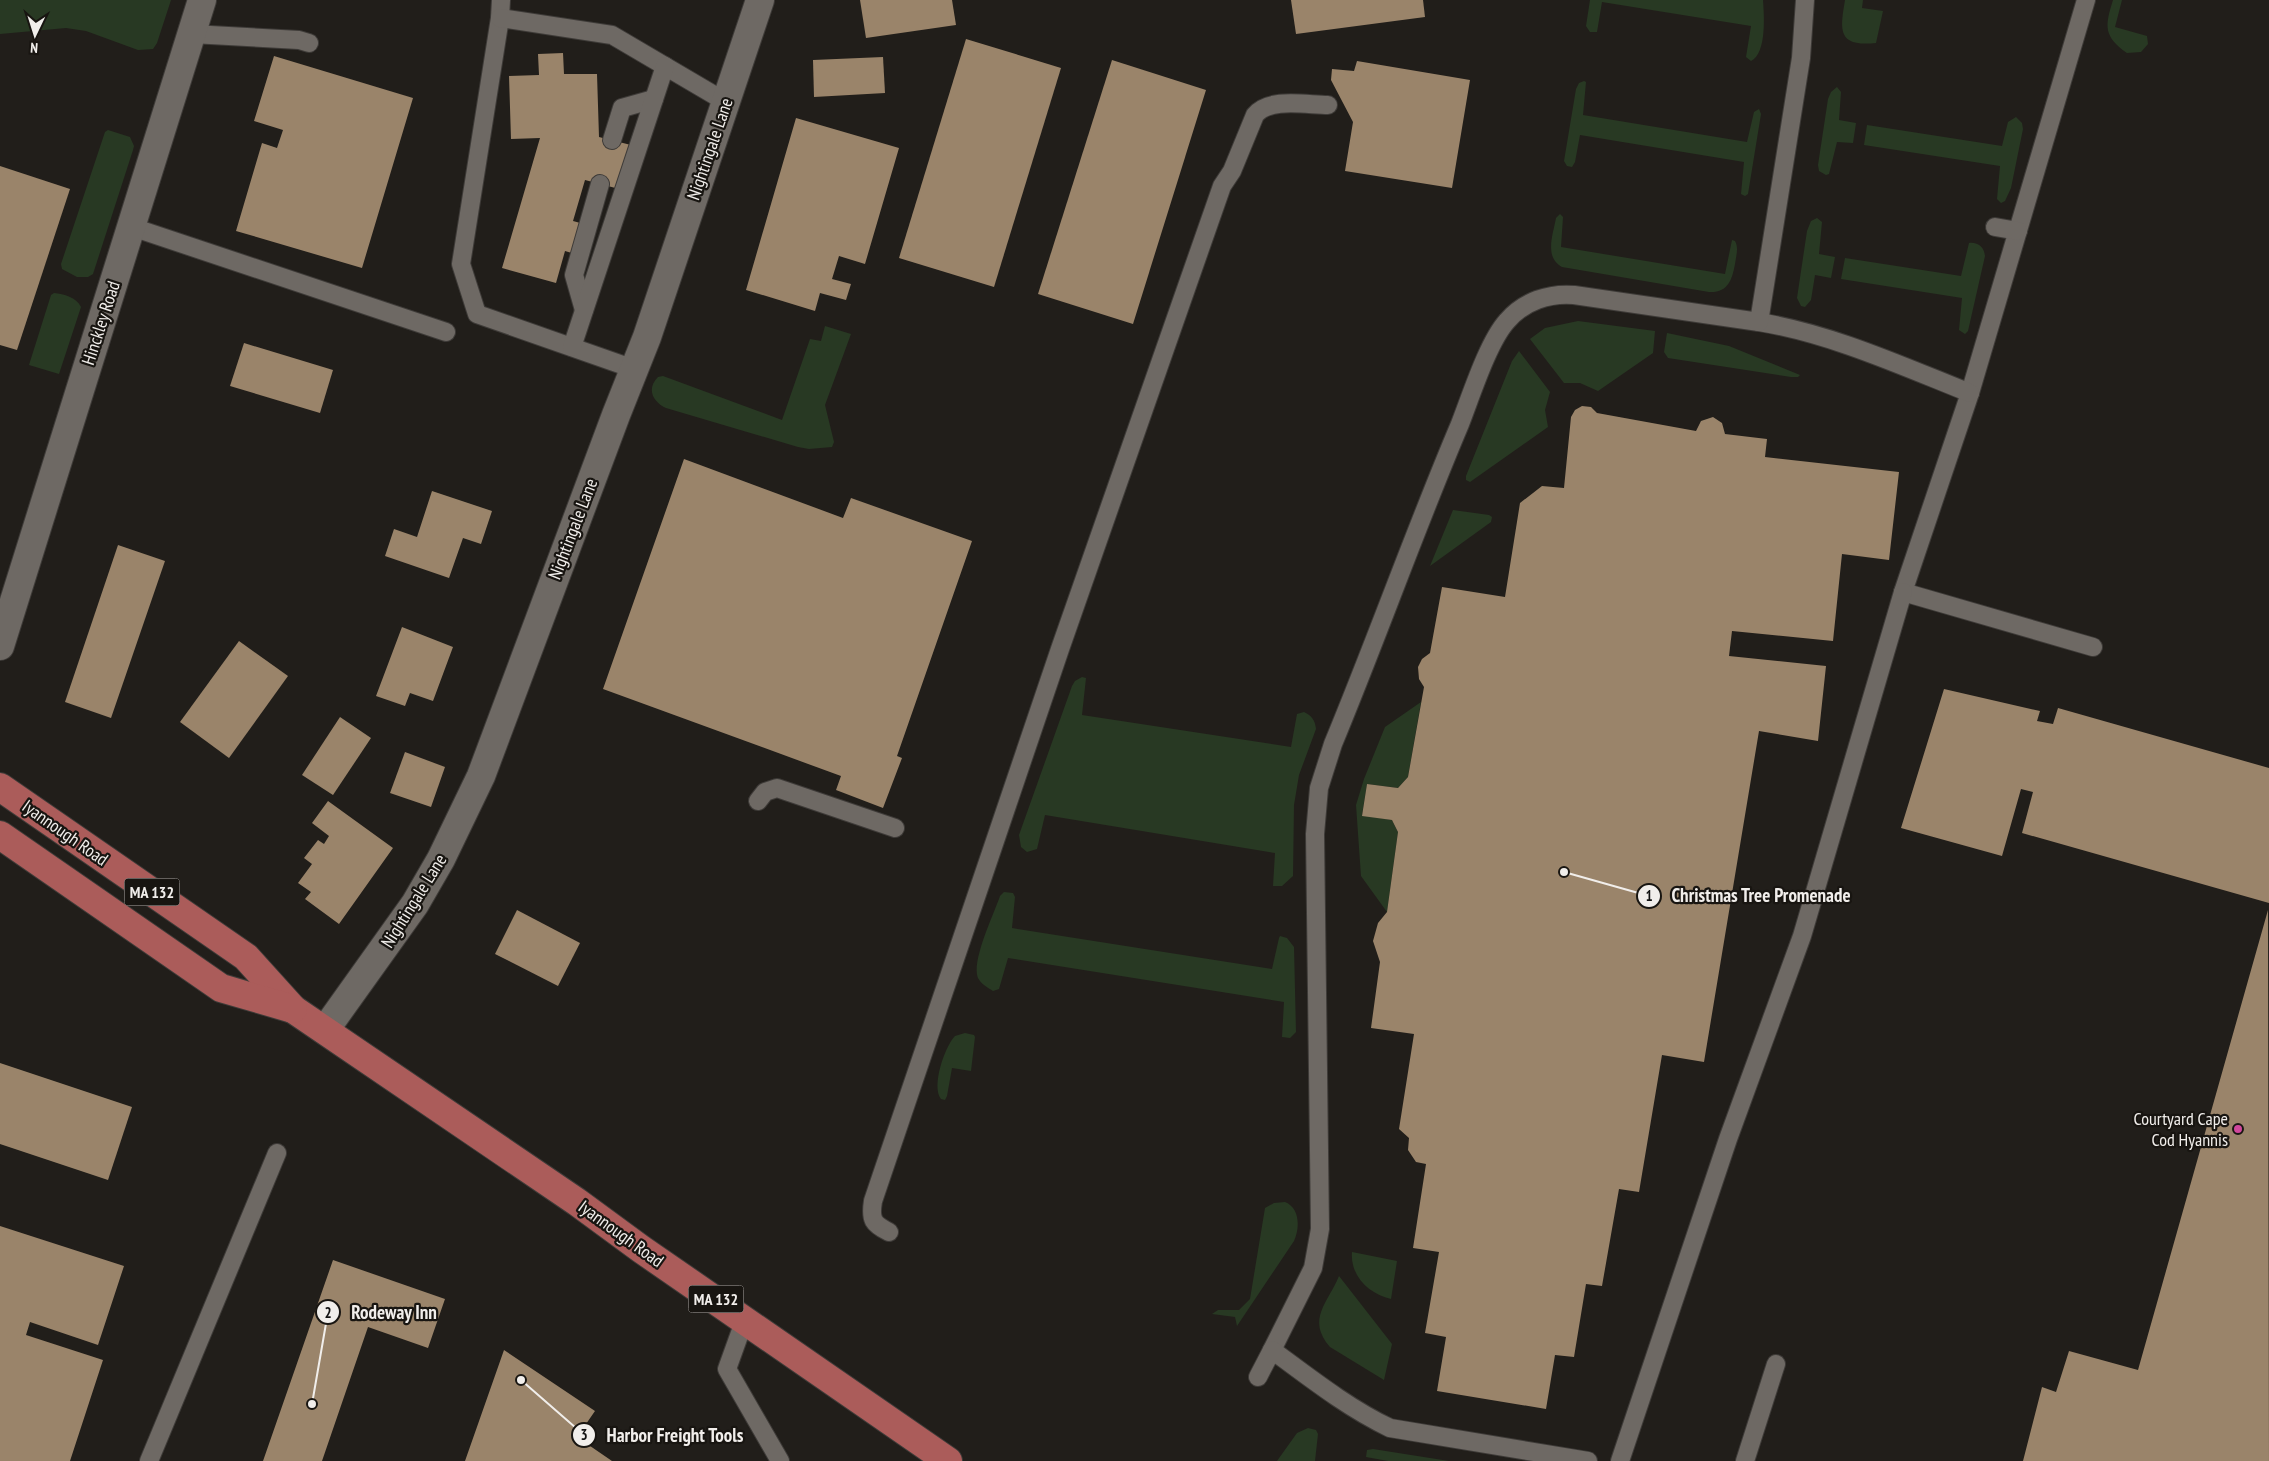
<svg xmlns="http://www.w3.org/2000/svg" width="2269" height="1461" viewBox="0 0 2269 1461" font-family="'PT Sans Narrow',sans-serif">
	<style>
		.green { fill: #283923 }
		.building { fill: #9a846a }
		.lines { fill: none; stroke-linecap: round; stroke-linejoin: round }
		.service-casing { stroke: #3e3b38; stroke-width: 20 }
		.minor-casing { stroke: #3e3b38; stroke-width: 30 }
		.primary-casing { stroke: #3e3b38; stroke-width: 30 }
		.service { stroke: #6e6964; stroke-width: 18 }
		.minor { stroke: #6e6964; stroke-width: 28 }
		.primary { stroke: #ab5c5a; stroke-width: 28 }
		.hotel-dot { fill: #d1479c; stroke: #181511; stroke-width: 2 }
		.labels { text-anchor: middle; stroke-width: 4.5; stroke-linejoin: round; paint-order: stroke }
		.shield { fill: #181511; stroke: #b0adaa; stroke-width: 1 }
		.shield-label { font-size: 16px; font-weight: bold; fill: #f1eeeb }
		.street-label { font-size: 18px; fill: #f1eeeb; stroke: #181511 }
		.poi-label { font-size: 18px; fill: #f1eeeb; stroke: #181511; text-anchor: end }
		.leader { fill: none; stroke: #f1eeeb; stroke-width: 2 }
		.callout-dot { fill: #f1eeeb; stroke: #181511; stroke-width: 2 }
		.mark-label { font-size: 15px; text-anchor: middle; font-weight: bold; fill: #111 }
		.callout-label { font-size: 19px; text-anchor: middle; font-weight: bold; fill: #f1eeeb; stroke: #181511; stroke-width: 4.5; stroke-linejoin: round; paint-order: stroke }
	</style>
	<rect width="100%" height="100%" fill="#211e1a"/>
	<g class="green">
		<path d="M 0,0 L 171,0 L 157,43 L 153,49 L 138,50 L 86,31 L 66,28 L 0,34 Z"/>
		<path d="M 1590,0 L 1763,0 C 1764,15 1767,53 1751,61 L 1746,57 L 1751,26 L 1602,2 L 1597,32 L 1590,32 L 1586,26 Z"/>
		<path d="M 1845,0 L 1863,0 L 1862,8 L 1883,11 L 1876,43 C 1837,47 1840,30 1845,0 Z"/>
		<path d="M 2113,0 L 2122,0 L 2115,27 L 2147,36 L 2148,44 L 2141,52 L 2127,53 C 2103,36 2105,26 2113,0 Z"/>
		<path d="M 1584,81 L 1586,82 L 1583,115 L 1747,142 L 1754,112 L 1759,109 L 1761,114 L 1748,194 L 1745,196 L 1741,194 L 1744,162 L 1580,135 L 1575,162 L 1572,167 L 1567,166 L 1564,161 L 1576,89 L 1579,83 Z"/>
		<path d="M 1837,87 L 1841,92 L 1839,120 L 1856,123 L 1853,143 L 1837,142 L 1829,174 L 1826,175 L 1819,171 L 1818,165 L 1828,99 L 1831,92 Z"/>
		<path d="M 2016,117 L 2022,123 L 2023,129 L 2011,188 L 2005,201 L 2001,203 L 1997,199 L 2000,166 L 1864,145 L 1867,125 L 2002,146 L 2008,122 Z"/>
		<path d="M 108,130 L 130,137 L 134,146 L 133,150 L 93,274 L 88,277 L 77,277 L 62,269 L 61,264 L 105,132 Z"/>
		<path d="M 1560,214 L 1563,217 L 1561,247 L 1725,274 L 1732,240 L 1735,241 C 1739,248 1736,256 1735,264 C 1732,280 1728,293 1709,292 L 1562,267 C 1544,257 1553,235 1556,218 Z"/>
		<path d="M 1817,218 L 1822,222 L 1819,254 L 1835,257 L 1831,278 L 1815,275 L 1811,300 L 1805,307 L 1801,306 L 1797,298 L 1807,231 L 1811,221 Z"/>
		<path d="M 1969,243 C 1978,242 1984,247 1985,256 L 1968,331 L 1965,334 L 1959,330 L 1962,298 L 1841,279 L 1845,258 L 1961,276 Z"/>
		<path d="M 54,293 C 64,294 76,297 81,307 L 59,374 L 29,365 L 51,295 Z"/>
		<path d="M 1578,321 L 1655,331 L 1653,353 L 1598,391 L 1580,383 L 1564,383 L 1530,339 L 1545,328 Z"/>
		<path d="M 825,326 L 851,334 L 825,405 L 834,442 L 832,447 L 809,449 L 798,447 L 666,408 C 653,402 646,389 658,377 L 663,376 L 782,420 L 810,339 L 821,341 Z"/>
		<path d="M 1667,333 L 1729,346 L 1800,375 L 1798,377 L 1791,377 L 1668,358 L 1664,352 Z"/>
		<path d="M 1519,351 L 1550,392 L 1545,410 L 1548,427 L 1470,482 L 1466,480 L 1466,476 L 1512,361 Z"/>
		<path d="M 1453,510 L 1489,515 L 1492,517 L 1491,522 L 1430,566 Z"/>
		<path d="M 1082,677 L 1086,678 L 1082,715 L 1291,747 L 1297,714 L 1304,712 C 1312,716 1315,720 1316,729 L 1299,775 L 1294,805 L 1293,876 L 1282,886 L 1273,886 L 1275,853 L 1045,815 L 1037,849 L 1027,852 L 1021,847 L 1019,835 L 1072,686 L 1075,681 Z"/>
		<path d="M 1421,702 L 1408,777 L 1398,788 L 1367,784 L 1362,815 L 1392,820 L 1398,832 L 1387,912 L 1361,876 L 1356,805 L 1364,779 L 1385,727 Z"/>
		<path d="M 1004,892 L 1013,893 L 1015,897 L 1012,928 L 1272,969 L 1279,938 L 1280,936 L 1287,938 L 1294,947 L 1296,1032 L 1290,1038 L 1282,1037 L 1284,1002 L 1008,958 L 999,989 L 993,991 C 987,987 981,984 978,978 C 971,961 994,914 1000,896 Z"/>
		<path d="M 965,1033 L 974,1035 L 975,1037 L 971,1071 L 952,1068 L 947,1096 L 945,1100 L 941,1099 C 931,1086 945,1046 955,1036 Z"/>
		<path d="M 1285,1202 C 1300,1208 1300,1228 1294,1241 L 1237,1326 L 1235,1317 L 1212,1314 L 1218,1310 L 1239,1310 L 1250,1299 L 1265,1208 L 1274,1203 Z"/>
		<path d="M 1352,1252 L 1397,1261 L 1391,1299 C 1369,1294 1350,1276 1352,1252 Z"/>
		<path d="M 1339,1276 L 1392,1344 L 1384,1380 L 1330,1347 C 1306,1319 1328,1303 1339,1276 Z"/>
		<path d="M 1308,1428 L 1316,1430 L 1318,1434 L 1315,1461 L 1277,1461 L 1297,1433 Z"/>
		<path d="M 1373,1449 L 1449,1461 L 1388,1461 L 1366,1457 L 1367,1450 Z"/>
	</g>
	<g class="building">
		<path d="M 860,0 L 952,0 L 956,25 L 866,38 Z"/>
		<path d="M 1291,0 L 1423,0 L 1425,17 L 1296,34 Z"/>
		<path d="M 966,39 L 1061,68 L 994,287 L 899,258 Z"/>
		<path d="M 563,53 L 564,74 L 597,74 L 599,137 L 635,146 L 623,190 L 585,180 L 573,221 L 584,224 L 575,254 L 565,251 L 556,283 L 502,268 L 540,138 L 511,139 L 509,76 L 539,75 L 538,54 Z"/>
		<path d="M 274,56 L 413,98 L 362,268 L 236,231 L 262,143 L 277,148 L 283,130 L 254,121 Z"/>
		<path d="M 883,57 L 885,93 L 814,97 L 813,60 Z"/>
		<path d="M 1112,60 L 1206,90 L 1133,324 L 1038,294 Z"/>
		<path d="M 1357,61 L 1470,80 L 1452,188 L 1345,171 L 1353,122 L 1331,80 L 1332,69 L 1354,71 Z"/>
		<path d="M 796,118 L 899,148 L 865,264 L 839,256 L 832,279 L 851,284 L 846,300 L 820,293 L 815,311 L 746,290 Z"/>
		<path d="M 0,166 L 70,189 L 17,350 L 0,345 Z"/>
		<path d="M 244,343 L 333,370 L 320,413 L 230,386 Z"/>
		<path d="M 1582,406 L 1591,407 L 1597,413 L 1696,431 L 1701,421 L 1713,417 L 1722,423 L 1725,434 L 1767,439 L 1765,457 L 1899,472 L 1889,560 L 1842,554 L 1833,641 L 1732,631 L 1729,656 L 1826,666 L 1818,741 L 1759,731 L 1704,1062 L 1662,1055 L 1639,1192 L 1619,1189 L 1602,1286 L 1586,1284 L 1574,1357 L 1555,1355 L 1546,1409 L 1437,1391 L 1446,1337 L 1425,1333 L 1439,1252 L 1413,1248 L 1426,1164 L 1416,1162 L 1408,1150 L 1409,1138 L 1399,1129 L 1414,1034 L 1371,1028 L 1380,962 L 1373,941 L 1378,923 L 1387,912 L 1398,832 L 1392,820 L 1362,816 L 1367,784 L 1398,788 L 1408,777 L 1424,687 L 1419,679 L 1418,667 L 1422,659 L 1430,653 L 1442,587 L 1505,597 L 1520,503 L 1542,486 L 1564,488 L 1571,417 L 1575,410 Z"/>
		<path d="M 684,459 L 843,518 L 851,498 L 972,541 L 897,756 L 902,758 L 883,808 L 836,790 L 841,776 L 603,689 Z"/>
		<path d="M 432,491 L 492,511 L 481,544 L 463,538 L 449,578 L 385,556 L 394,529 L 417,537 Z"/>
		<path d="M 118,545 L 165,561 L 111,718 L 65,702 Z"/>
		<path d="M 402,627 L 453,647 L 433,701 L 410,693 L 405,706 L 376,696 Z"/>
		<path d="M 239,641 L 288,676 L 229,758 L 180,722 Z"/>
		<path d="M 1944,689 L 2040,711 L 2037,721 L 2053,724 L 2058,708 L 2269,768 L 2269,903 L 2022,833 L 2033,792 L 2021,789 L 2002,856 L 1901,828 Z"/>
		<path d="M 340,717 L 371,738 L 333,795 L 302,775 Z"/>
		<path d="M 405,752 L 445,767 L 431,807 L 390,793 Z"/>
		<path d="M 328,801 L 393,848 L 339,924 L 305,899 L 311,892 L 298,883 L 312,864 L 304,858 L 318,840 L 324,844 L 329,836 L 312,823 Z"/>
		<path d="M 517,910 L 580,943 L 558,986 L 495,954 Z"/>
		<path d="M 2268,910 L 2269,1461 L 2023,1461 L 2042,1387 L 2056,1392 L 2069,1351 L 2138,1370 Z"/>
		<path d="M 0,1063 L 132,1107 L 108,1180 L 0,1144 Z"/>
		<path d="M 0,1226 L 124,1266 L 98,1345 L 30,1322 L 26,1335 L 103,1360 L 70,1461 L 0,1461 Z"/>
		<path d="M 333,1260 L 445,1299 L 428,1348 L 368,1327 L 322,1461 L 263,1461 Z"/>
		<path d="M 504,1350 L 595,1411 L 577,1437 L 612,1461 L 465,1461 Z"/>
	</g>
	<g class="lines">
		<g class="service-casing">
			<g id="service">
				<path d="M 501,0 L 500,18 L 461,264 L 477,314 L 634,369"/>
				<path d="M 2086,0 L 1970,393 L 1903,592 L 2093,647"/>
				<path d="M 500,18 L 612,35 L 726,102"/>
				<path d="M 192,34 L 299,40 L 309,43"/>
				<path d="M 612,140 L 622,108 L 654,99"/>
				<path d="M 132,227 L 446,332"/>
				<path d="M 1995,227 L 2018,231"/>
				<path d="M 584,310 L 574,275 L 600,184"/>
				<path d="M 1759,322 C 1832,334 1902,366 1970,393"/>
				<path d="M 572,347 L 665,66"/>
				<path d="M 758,801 L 765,792 L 777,788 L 895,828"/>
				<path d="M 889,1232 C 873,1224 870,1220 873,1201 L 1060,649 L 1222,186 L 1232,171 L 1255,115 C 1269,97 1307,105 1328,105"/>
				<path d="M 745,1319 L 727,1369 L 780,1461"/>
				<path d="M 1272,1350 L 1313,1268 L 1320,1229 L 1315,834 L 1319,788 L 1333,744 C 1377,638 1415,530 1460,424 C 1471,396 1488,342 1507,321 C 1524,301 1549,293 1574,295 L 1759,322 L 1801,58 L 1805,0"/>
				<path d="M 1258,1377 L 1272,1350 C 1310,1378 1348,1408 1390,1428 L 1588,1461"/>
				<path d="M 149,1461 L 277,1153"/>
				<path d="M 1620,1461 L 1728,1139 L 1802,936 L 1903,592"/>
				<path d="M 1745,1461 L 1776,1364"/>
			</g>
		</g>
		<g class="minor-casing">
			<g id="minor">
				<path d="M 0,646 L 202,0"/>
				<path d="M 325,1030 L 415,904 L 441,859 L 481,776 L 616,415 L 647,337 L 760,0"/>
			</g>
		</g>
		<g class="primary-casing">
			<g id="primary">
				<path d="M 0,787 L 246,957 L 293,1009 L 577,1202 L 641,1249 L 948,1461"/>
				<path d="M 0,835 L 221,988 L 293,1009"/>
			</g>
		</g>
		<use href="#service" class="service"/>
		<use href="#minor" class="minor"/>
		<use href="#primary" class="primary"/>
	</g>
	<circle class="hotel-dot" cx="2238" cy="1129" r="5"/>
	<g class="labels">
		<g class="shield">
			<rect x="124.5" y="878.5" width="55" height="27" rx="4"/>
			<rect x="688.5" y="1285.5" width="55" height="27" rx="4"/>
		</g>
		<g class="shield-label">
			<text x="152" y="898">MA 132</text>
			<text x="716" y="1305">MA 132</text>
		</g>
		<g class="street-label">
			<text transform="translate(710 149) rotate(-71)" y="6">Nightingale Lane</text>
			<text transform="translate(101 323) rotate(-72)" y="6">Hinckley Road</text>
			<text transform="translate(573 529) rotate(-69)" y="6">Nightingale Lane</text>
			<text transform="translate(65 833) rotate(35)" y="6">Iyannough Road</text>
			<text transform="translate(414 901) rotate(-58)" y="6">Nightingale Lane</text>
			<text transform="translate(621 1234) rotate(36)" y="6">Iyannough Road</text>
		</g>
		<g class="poi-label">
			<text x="2228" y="1125">Courtyard Cape<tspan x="2228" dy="21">Cod Hyannis</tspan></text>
		</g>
	</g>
	<path class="leader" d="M1564 872L1649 896M312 1404L328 1312M521 1380L584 1435"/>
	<g class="callout-dot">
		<circle cx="1564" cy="872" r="5"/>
		<circle cx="312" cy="1404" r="5"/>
		<circle cx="521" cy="1380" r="5"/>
		<circle cx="1649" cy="896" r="12"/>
		<circle cx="328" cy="1312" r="12"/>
		<circle cx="584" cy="1435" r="12"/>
	</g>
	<g class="mark-label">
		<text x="1649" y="901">1</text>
		<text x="328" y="1318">2</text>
		<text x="584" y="1440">3</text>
	</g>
	<g class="callout-label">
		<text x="1761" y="902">Christmas Tree Promenade</text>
		<text x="394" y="1319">Rodeway Inn</text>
		<text x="675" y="1442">Harbor Freight Tools</text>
	</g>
	<g transform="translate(35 35) rotate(184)" stroke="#181511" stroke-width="4" paint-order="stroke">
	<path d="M0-4L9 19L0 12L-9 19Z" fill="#f1eeeb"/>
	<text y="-8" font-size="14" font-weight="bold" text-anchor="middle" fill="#f1eeeb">N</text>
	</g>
</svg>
